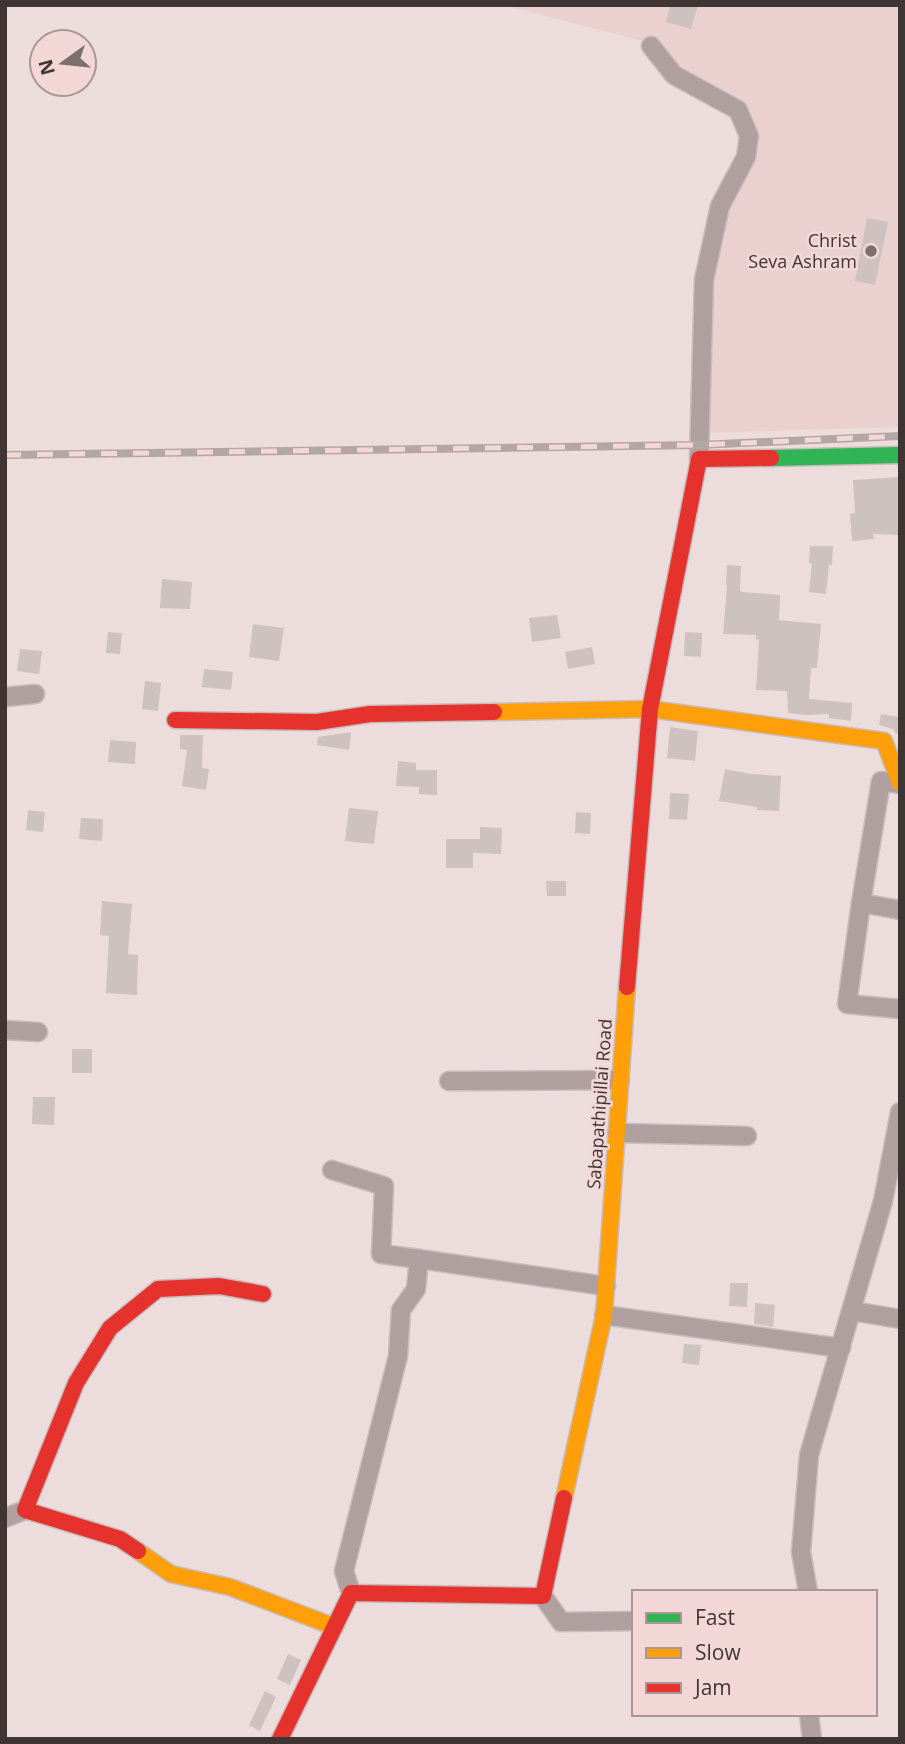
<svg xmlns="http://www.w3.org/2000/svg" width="905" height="1744" viewBox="0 0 905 1744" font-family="'Open Sans',sans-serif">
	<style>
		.built { fill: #ead1d0 }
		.building { fill: #cdc2c0 }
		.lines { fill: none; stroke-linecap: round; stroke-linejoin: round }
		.street-casing { stroke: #c8bcbc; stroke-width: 21 }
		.fast-casing { stroke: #c8bcbc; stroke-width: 19 }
		.slow-casing { stroke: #c8bcbc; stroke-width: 19 }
		.jam-casing { stroke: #c8bcbc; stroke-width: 19 }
		.street { stroke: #b09f9f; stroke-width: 18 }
		.fast { stroke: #30b455; stroke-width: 16 }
		.slow { stroke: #ff9f0a; stroke-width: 16 }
		.jam { stroke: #e5322d; stroke-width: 16 }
		.rail-casing { stroke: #b5a6a6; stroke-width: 8 }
		.rail { stroke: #f2d7d6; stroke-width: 5; stroke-dasharray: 16; stroke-linecap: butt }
		.poi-dot { fill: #7c706f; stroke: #f2d7d6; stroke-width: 2.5 }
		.labels { text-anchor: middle; stroke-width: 5; stroke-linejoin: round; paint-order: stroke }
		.poi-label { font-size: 18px; fill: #3f3535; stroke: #f2d7d6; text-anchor: end }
		.street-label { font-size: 18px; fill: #3f3535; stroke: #f2d7d6 }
	</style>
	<rect width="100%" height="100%" fill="#ecdddc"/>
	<path class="built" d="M 504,5 L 900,5 L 900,427 L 703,433 L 708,280 L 723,207 L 750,158 L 741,107 L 676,72 L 654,44 Z"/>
	<g class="building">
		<path d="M 670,5 L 698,5 L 691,29 L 666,22 Z"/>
		<path d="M 867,218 L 888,222 L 875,285 L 855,281 Z"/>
		<path d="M 900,477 L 900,535 L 873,534 L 874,539 L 852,541 L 850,514 L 855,513 L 853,480 Z"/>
		<path d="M 810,546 L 833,546 L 832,565 L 829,564 L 826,594 L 809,592 L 812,564 L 809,563 Z"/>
		<path d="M 727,565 L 741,566 L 740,591 L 742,592 L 780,595 L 779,620 L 821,624 L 817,668 L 811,668 L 809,699 L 852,703 L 851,721 L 829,718 L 829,714 L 806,715 L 788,713 L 787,691 L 756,690 L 759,640 L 756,639 L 756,635 L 723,634 L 727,585 L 726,585 Z"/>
		<path d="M 162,579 L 192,582 L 190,609 L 160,608 Z"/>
		<path d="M 557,615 L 561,638 L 532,642 L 529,618 Z"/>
		<path d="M 253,624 L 284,628 L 279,661 L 249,657 Z"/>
		<path d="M 108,632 L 122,633 L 120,654 L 106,653 Z"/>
		<path d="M 685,632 L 702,633 L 701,657 L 684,656 Z"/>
		<path d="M 592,647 L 595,664 L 568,669 L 565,652 Z"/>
		<path d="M 20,649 L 42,651 L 39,674 L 17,671 Z"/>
		<path d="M 204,669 L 233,672 L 231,690 L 202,687 Z"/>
		<path d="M 145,681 L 161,683 L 158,711 L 142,709 Z"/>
		<path d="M 881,714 L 900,717 L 897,735 L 893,729 L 879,725 Z"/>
		<path d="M 670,727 L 698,731 L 695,761 L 667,758 Z"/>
		<path d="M 351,732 L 349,750 L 317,745 L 318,737 Z"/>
		<path d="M 180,735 L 203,735 L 202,768 L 209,769 L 206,790 L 182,786 L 187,750 L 180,749 Z"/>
		<path d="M 110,740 L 136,742 L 135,764 L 108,762 Z"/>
		<path d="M 398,761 L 416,763 L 416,770 L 437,770 L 437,795 L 419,794 L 419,787 L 396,786 Z"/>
		<path d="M 725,769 L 751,774 L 781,776 L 779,811 L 757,810 L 757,807 L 719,801 Z"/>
		<path d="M 670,793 L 689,794 L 687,820 L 669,819 Z"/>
		<path d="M 349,808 L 378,811 L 374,844 L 345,841 Z"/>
		<path d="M 28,810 L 45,812 L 43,832 L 26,830 Z"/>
		<path d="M 576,812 L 591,813 L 590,834 L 575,833 Z"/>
		<path d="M 81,818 L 103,819 L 102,841 L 79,839 Z"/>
		<path d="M 480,827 L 502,828 L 501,854 L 473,853 L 473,868 L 446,868 L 446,839 L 480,839 Z"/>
		<path d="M 546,881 L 566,881 L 566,896 L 547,896 Z"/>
		<path d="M 102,901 L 132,904 L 128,954 L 138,955 L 137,995 L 106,993 L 109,936 L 100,935 Z"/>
		<rect x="72" y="1049" width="20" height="24"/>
		<path d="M 33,1097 L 55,1097 L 54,1125 L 32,1124 Z"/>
		<path d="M 730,1283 L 748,1283 L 747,1307 L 729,1306 Z"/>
		<path d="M 755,1303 L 775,1305 L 773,1327 L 754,1324 Z"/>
		<path d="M 684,1344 L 701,1345 L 699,1365 L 682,1363 Z"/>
		<path d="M 288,1654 L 301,1660 L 290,1685 L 277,1679 Z"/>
		<path d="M 265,1691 L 276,1697 L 260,1731 L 249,1725 Z"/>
	</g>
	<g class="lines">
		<g class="street-casing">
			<g id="street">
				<path d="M 651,46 L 674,75 L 738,110 L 749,136 L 746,157 L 720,206 L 704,280 L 699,459"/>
				<path d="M 5,697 L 35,694"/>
				<path d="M 900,784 L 881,781 L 861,903 L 900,910"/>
				<path d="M 861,903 L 847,1004 L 900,1009"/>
				<path d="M 5,1030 L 38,1032"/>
				<path d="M 449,1081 L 620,1080"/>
				<path d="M 617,1133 L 747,1136"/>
				<path d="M 332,1170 L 384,1186 L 381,1254 L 419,1259"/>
				<path d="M 852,1311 L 900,1319"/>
				<path d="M 604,1315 L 841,1348"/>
				<path d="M 5,1518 L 25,1510"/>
				<path d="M 808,1592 L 801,1552 L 809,1455 L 883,1201 L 900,1112"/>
				<path d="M 351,1593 L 344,1571 L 398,1356 L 401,1310 L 416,1289 L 419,1259 L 606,1286"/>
				<path d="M 543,1596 L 561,1622 L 634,1621"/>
				<path d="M 809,1714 L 812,1739"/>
			</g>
		</g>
		<g class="fast-casing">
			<path id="fast" d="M 771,458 L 900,455"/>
		</g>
		<g class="slow-casing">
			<g id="slow">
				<path d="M 494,712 L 650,709 L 884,741 L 900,783"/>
				<path d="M 564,1498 L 604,1315 L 627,987"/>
				<path d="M 138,1551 L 171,1574 L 230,1587 L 335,1627"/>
			</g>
		</g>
		<g class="jam-casing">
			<g id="jam">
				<path d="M 175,720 L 317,722 L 370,714 L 494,712"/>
				<path d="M 627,987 L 650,709 L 699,459 L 771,458"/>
				<path d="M 138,1551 L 120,1539 L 25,1510 L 76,1383 L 110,1328 L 158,1289 L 219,1286 L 263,1294"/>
				<path d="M 280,1739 L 351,1593 L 543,1596 L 564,1498"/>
			</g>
		</g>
		<use href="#street" class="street"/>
		<use href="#fast" class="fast"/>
		<use href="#slow" class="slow"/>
		<use href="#jam" class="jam"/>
		<g class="rail-casing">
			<path id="rail" d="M 5,455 L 699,445 L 900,436"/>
		</g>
		<use href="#rail" class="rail"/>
	</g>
	<circle class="poi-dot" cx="871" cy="251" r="7"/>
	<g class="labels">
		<g class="poi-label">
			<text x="857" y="247">Christ<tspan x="857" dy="21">Seva Ashram</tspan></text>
		</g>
		<g class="street-label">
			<text transform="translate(600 1104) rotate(-86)" y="6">Sabapathipillai Road</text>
		</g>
	</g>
	<rect width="905" height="1744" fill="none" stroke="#3f3535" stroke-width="14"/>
	<rect x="632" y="1590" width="245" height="126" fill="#f2d7d6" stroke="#aa9696" stroke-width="2"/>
	<rect x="646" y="1613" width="35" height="10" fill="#30b455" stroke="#aa9696" stroke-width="2"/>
	<text x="695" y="1625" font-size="21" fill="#3f3535">Fast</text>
	<rect x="646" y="1648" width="35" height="10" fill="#ff9f0a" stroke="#aa9696" stroke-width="2"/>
	<text x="695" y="1660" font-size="21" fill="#3f3535">Slow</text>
	<rect x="646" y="1683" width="35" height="10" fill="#e5322d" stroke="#aa9696" stroke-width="2"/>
	<text x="695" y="1695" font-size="21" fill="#3f3535">Jam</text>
	<g transform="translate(63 63) rotate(255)"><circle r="33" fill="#f2d7d6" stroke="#aa9696" stroke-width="2"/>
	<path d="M0-5L12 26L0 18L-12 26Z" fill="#7c706f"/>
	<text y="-10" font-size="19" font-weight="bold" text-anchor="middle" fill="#3f3535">N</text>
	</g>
</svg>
